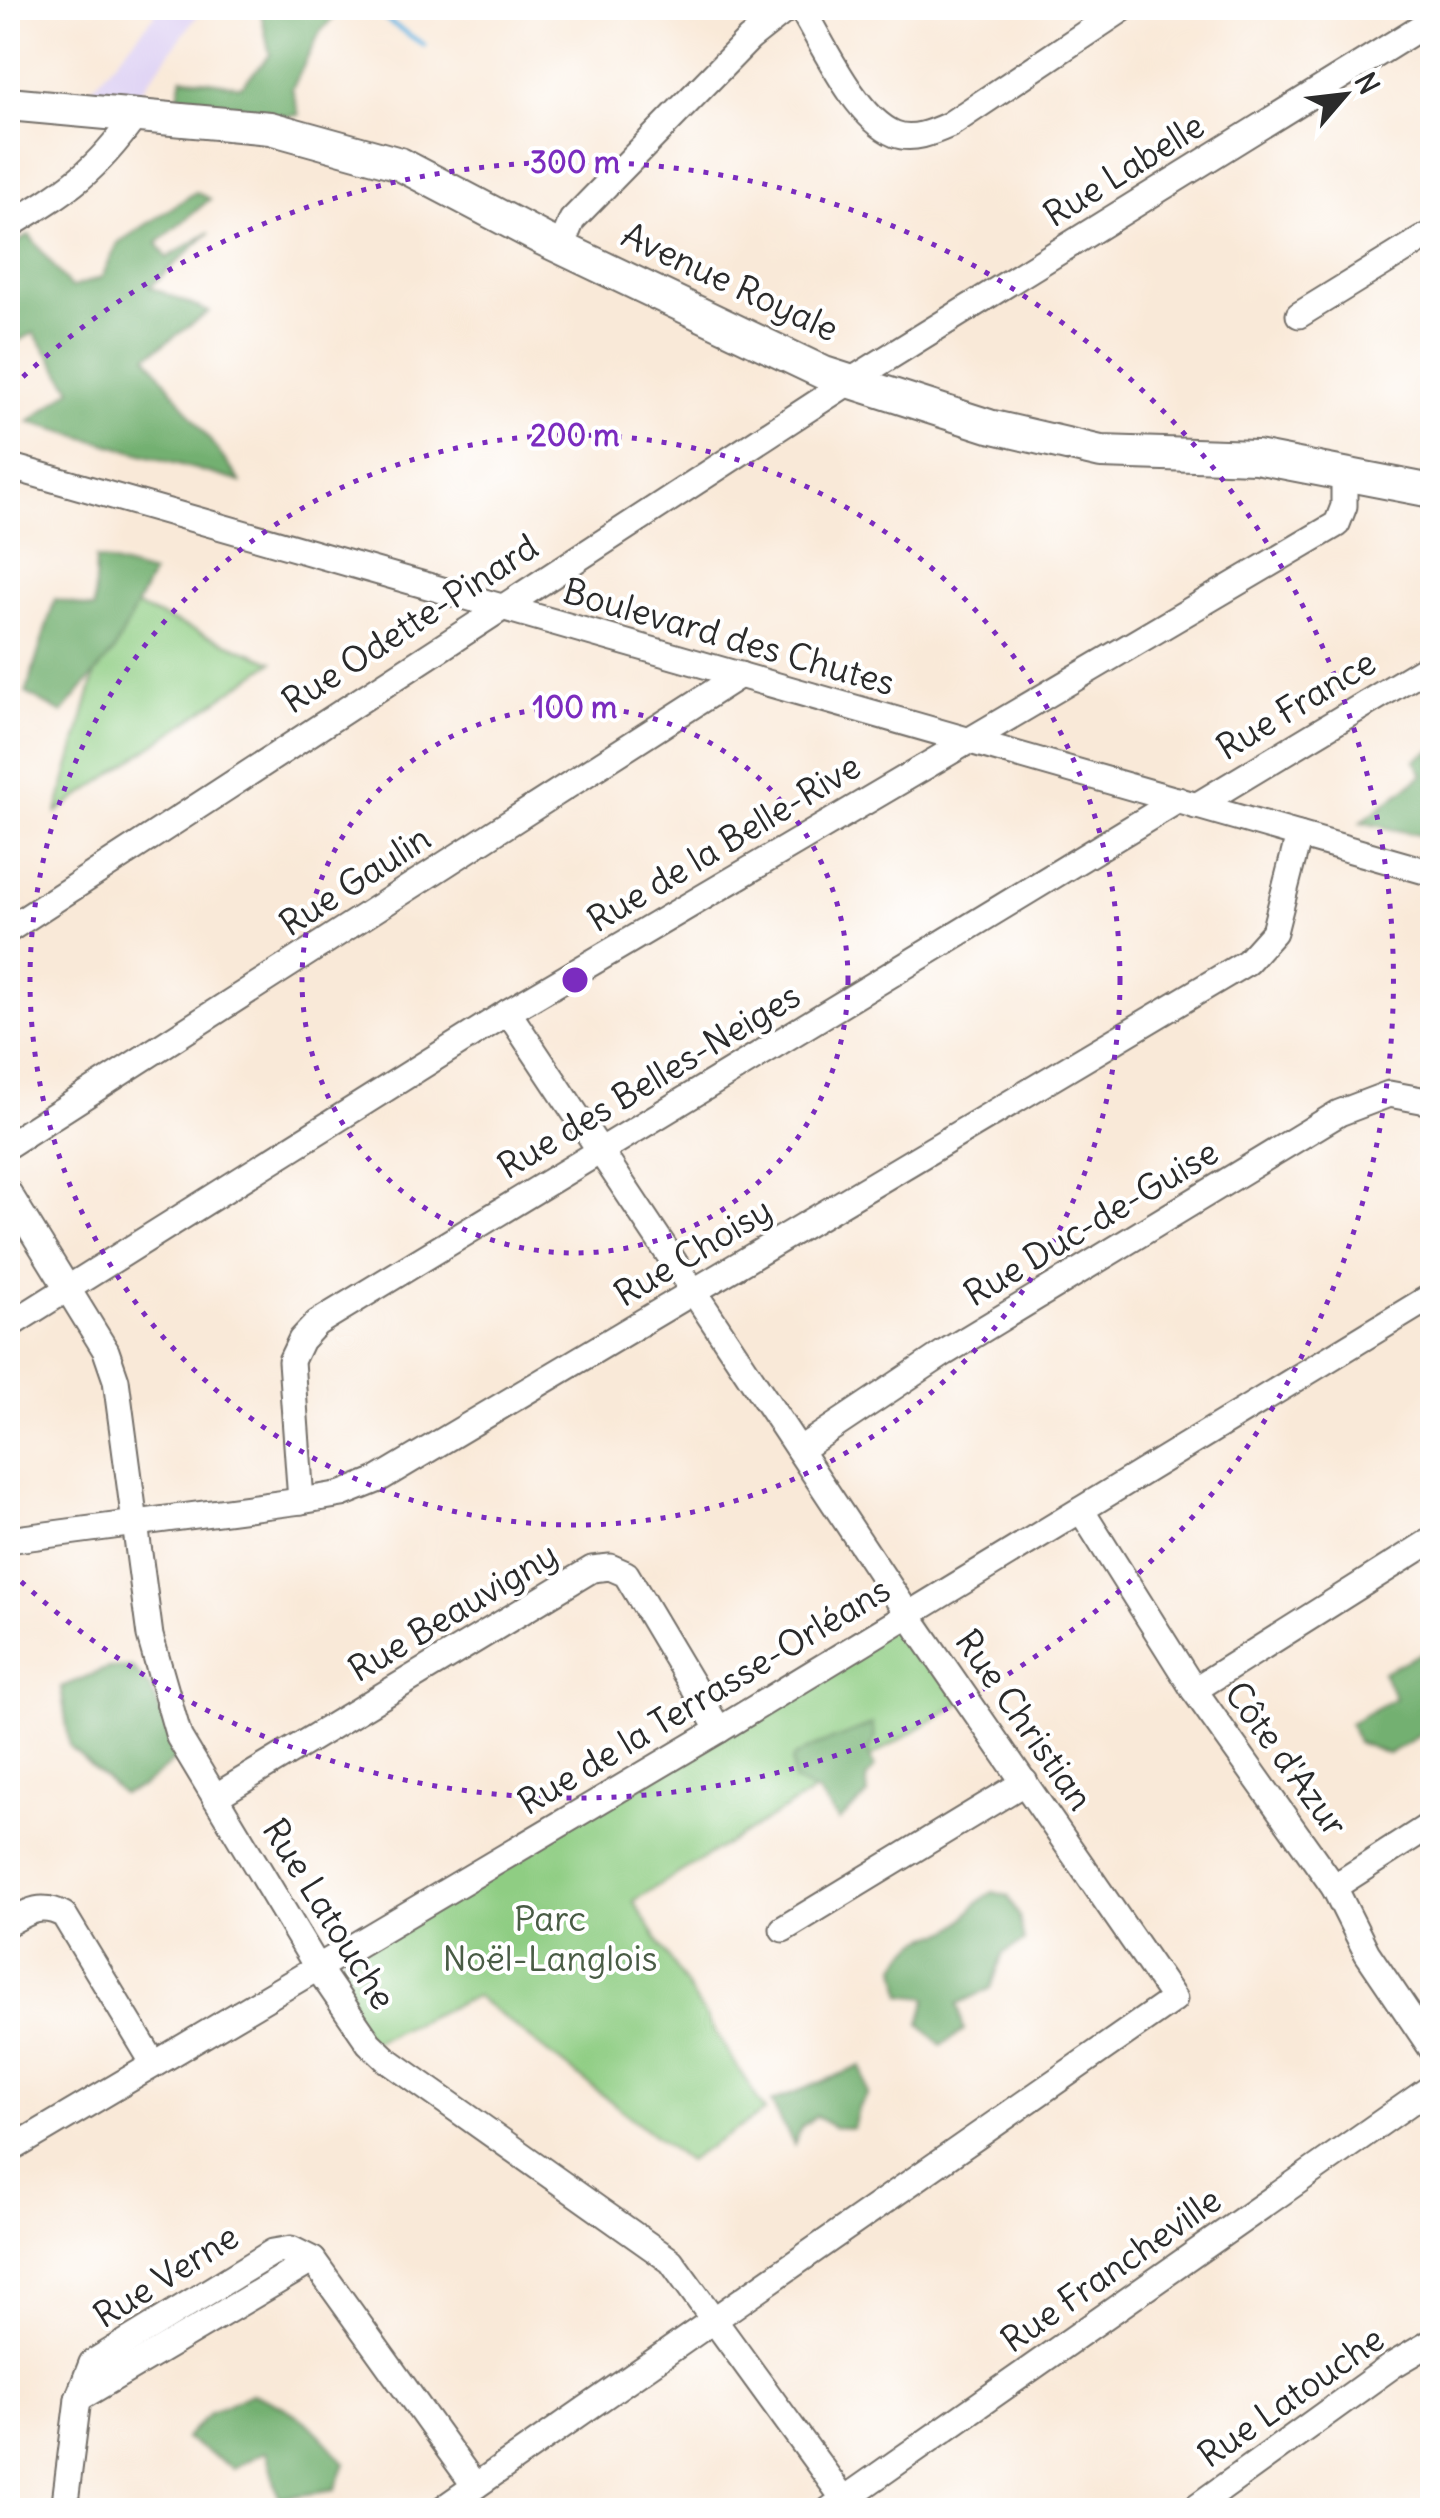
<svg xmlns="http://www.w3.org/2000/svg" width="1440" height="2518" viewBox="0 0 1440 2518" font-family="Delius,sans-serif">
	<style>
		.built { fill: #e0d4f4 }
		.green { fill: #8fcd83; stroke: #5d7c57; stroke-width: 2.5 }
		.forest { fill: #73b071; stroke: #4f6e4e; stroke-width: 2.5 }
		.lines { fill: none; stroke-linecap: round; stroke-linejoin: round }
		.stream { stroke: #65b3df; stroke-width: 5 }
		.minor-casing { stroke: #736e68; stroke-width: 29 }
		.major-casing { stroke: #736e68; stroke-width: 36 }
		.minor { stroke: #fff; stroke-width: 25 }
		.major { stroke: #fff; stroke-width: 32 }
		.ring { fill: none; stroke: #7b2cbf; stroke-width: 5; stroke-dasharray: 5 10 }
		.labels { text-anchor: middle; stroke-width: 8; stroke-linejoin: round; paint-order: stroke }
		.street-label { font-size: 35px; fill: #2b2b2b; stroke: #fff }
		.park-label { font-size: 35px; fill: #495c45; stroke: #fff }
		.centre { fill: #7b2cbf; stroke: #fff; stroke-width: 5 }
		.ring-label { font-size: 30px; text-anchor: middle; font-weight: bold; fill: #7b2cbf; stroke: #fff; stroke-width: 8; stroke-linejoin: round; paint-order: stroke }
	</style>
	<rect width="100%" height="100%" fill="#fff"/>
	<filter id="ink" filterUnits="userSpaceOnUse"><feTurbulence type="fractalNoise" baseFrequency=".01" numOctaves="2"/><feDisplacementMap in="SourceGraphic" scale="20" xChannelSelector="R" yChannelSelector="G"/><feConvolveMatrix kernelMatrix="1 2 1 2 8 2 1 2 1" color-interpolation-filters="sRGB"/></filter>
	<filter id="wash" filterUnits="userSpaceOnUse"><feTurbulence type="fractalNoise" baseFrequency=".0048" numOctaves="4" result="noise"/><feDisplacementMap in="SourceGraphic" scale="40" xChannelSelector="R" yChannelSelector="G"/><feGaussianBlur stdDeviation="2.25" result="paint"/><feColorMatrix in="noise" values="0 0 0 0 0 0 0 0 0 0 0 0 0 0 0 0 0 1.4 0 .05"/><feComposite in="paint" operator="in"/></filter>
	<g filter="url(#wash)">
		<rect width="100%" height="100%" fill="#f9e9d8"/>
		<path class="built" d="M 150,8 L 203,8 L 124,114 L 73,110 L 156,14 Z"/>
		<g class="green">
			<path d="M 116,598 L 273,662 L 57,812 Z"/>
			<path d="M 907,1613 L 967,1699 L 633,1901 L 765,2111 L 687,2161 L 476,1996 L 369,2043 L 319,1970 Z"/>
		</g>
		<g class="forest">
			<path d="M 260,8 L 343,8 L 320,32 L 292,89 L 299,115 L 284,117 L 177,100 L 182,77 L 241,86 L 270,55 Z"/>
			<path d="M 196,192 L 210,199 L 157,243 L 167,258 L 210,232 L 150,287 L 209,312 L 147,356 L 241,482 L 29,422 L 72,389 L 34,333 L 13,343 L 8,322 L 18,313 L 8,295 L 8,248 L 29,235 L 71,288 L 102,277 L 118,243 Z"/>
			<path d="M 96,558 L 152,574 L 114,651 L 62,713 L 26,693 L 55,599 L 94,609 Z"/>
			<path d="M 1432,750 L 1432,838 L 1361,822 L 1423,775 L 1415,760 Z"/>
			<path d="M 1432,1648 L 1432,1728 L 1388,1754 L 1357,1742 L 1350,1723 L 1395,1698 L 1383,1672 Z"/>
			<path d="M 132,1667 L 150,1687 L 180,1756 L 142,1787 L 122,1794 L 70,1747 L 61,1687 L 108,1668 Z"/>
			<path d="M 872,1724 L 875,1737 L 868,1754 L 875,1767 L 866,1779 L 868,1795 L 839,1821 L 818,1793 L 794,1781 L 792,1759 C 817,1741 845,1738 872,1724 Z"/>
			<path d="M 993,1892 L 1008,1896 L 1019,1916 L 1024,1942 L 1003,1953 L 991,1988 L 958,2004 L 964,2031 L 941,2045 L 920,2024 L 927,1998 L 902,1995 L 897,1966 C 924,1923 940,1945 963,1920 C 975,1907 978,1900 993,1892 Z"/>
			<path d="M 862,2066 L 868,2094 L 859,2106 L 853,2128 L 833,2127 L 816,2116 L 801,2127 L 794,2145 L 771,2102 Z"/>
			<path d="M 251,2393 C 297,2409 314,2426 345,2463 L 335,2490 L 279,2498 L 266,2451 L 233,2468 L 185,2439 L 210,2413 Z"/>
		</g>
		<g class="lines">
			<path class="stream" d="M 369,8 L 424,45"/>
		</g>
	</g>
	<g filter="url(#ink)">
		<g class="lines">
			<g class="minor-casing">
				<g id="minor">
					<path d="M 801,8 C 823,44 855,117 895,134 C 913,141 933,132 949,125 L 1124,8"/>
					<path d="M 8,226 C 68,190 95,173 136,115"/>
					<path d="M 561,247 L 572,220 L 749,39 L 788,8"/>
					<path d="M 1299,315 L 1432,233"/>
					<path d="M 8,466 L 1432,873"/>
					<path d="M 1196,806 L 1432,664"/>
					<path d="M 8,930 L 852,380 L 1432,20"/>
					<path d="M 8,1145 L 740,675"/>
					<path d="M 8,1192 L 106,1351 L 116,1380 L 150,1636 L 179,1737 L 319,1970 L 369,2043 L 386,2059 L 671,2261 L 852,2510"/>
					<path d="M 8,1326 L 508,1012 L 1337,524 L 1344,506 L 1344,472"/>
					<path d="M 799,1450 L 944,1353 L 1339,1113 L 1389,1094 L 1432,1102"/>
					<path d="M 301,1501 L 291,1361 L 301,1340 L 317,1323 L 1178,800"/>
					<path d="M 1081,1510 L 1194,1690 L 1334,1887 L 1367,1953 L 1432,2049"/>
					<path d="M 8,1540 L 301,1501 L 342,1494 L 377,1480 L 1247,962 L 1274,932 L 1299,835"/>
					<path d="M 1194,1690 L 1432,1540"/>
					<path d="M 215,1797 L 592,1569 L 610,1567 L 626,1574 L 719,1730"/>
					<path d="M 1334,1887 L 1432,1824"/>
					<path d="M 8,1923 C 29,1911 41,1903 64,1915 L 154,2064"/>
					<path d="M 783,1929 L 1025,1782"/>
					<path d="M 8,2151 L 719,1730 L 1432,1296"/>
					<path d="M 78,2399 L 313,2260"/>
					<path d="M 64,2510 L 78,2399 L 92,2363 L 273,2252 L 291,2249 L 313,2260 L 475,2486"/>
					<path d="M 441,2510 L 1174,1999 L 907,1613 L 508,1012"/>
					<path d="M 829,2510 L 1432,2087"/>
					<path d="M 1192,2510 L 1393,2365 L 1432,2342"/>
				</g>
			</g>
			<g class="major-casing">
				<path id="major" d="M 8,104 L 270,128 L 400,164 L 543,239 L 824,373 L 989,426 L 1101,452 L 1256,457 L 1432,491"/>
			</g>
			<use href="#minor" class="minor"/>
			<use href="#major" class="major"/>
		</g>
	</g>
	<g class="ring">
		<circle cx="575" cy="980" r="273"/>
		<circle cx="575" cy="980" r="545"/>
		<path d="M12 387A818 818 0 1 1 12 1573"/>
	</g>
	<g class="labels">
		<g class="street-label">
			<text transform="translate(1124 170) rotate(-32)" y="12">Rue Labelle</text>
			<text transform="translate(730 282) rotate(25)" y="12">Avenue Royale</text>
			<text transform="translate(410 624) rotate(-33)" y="12">Rue Odette-Pinard</text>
			<text transform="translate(729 637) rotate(16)" y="12">Boulevard des Chutes</text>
			<text transform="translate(1296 705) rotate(-31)" y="12">Rue France</text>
			<text transform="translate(724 843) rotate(-31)" y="12">Rue de la Belle-Rive</text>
			<text transform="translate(355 881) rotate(-33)" y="12">Rue Gaulin</text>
			<text transform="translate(649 1081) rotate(-31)" y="12">Rue des Belles-Neiges</text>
			<text transform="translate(1091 1223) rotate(-31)" y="12">Rue Duc-de-Guise</text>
			<text transform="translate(693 1252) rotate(-31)" y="12">Rue Choisy</text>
			<text transform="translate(453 1612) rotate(-31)" y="12">Rue Beauvigny</text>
			<text transform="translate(704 1696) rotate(-31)" y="12">Rue de la Terrasse-Orléans</text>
			<text transform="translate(1024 1720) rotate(55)" y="12">Rue Christian</text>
			<text transform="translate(1286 1759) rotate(54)" y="12">Côte d'Azur</text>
			<text transform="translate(329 1914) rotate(58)" y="12">Rue Latouche</text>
			<text transform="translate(1111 2270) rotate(-35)" y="12">Rue Francheville</text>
			<text transform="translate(166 2276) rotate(-32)" y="12">Rue Verne</text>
			<text transform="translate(1291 2397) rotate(-35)" y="12">Rue Latouche</text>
		</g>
		<g class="park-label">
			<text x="550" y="1931">Parc<tspan x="550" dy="40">Noël-Langlois</tspan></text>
		</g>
	</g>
	<circle cx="575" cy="980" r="15" class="centre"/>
	<g class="ring-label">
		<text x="575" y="173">300 m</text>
		<text x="575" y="446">200 m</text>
		<text x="575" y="718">100 m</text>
	</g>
	<rect width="1440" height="2518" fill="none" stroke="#fff" stroke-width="40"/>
	<g transform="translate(1345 95) rotate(62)" stroke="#ffffff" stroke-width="8" paint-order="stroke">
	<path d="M0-8L18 38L0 25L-18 38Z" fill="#2b2b2b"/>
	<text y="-15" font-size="28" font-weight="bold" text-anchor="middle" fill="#2b2b2b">N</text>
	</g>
</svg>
